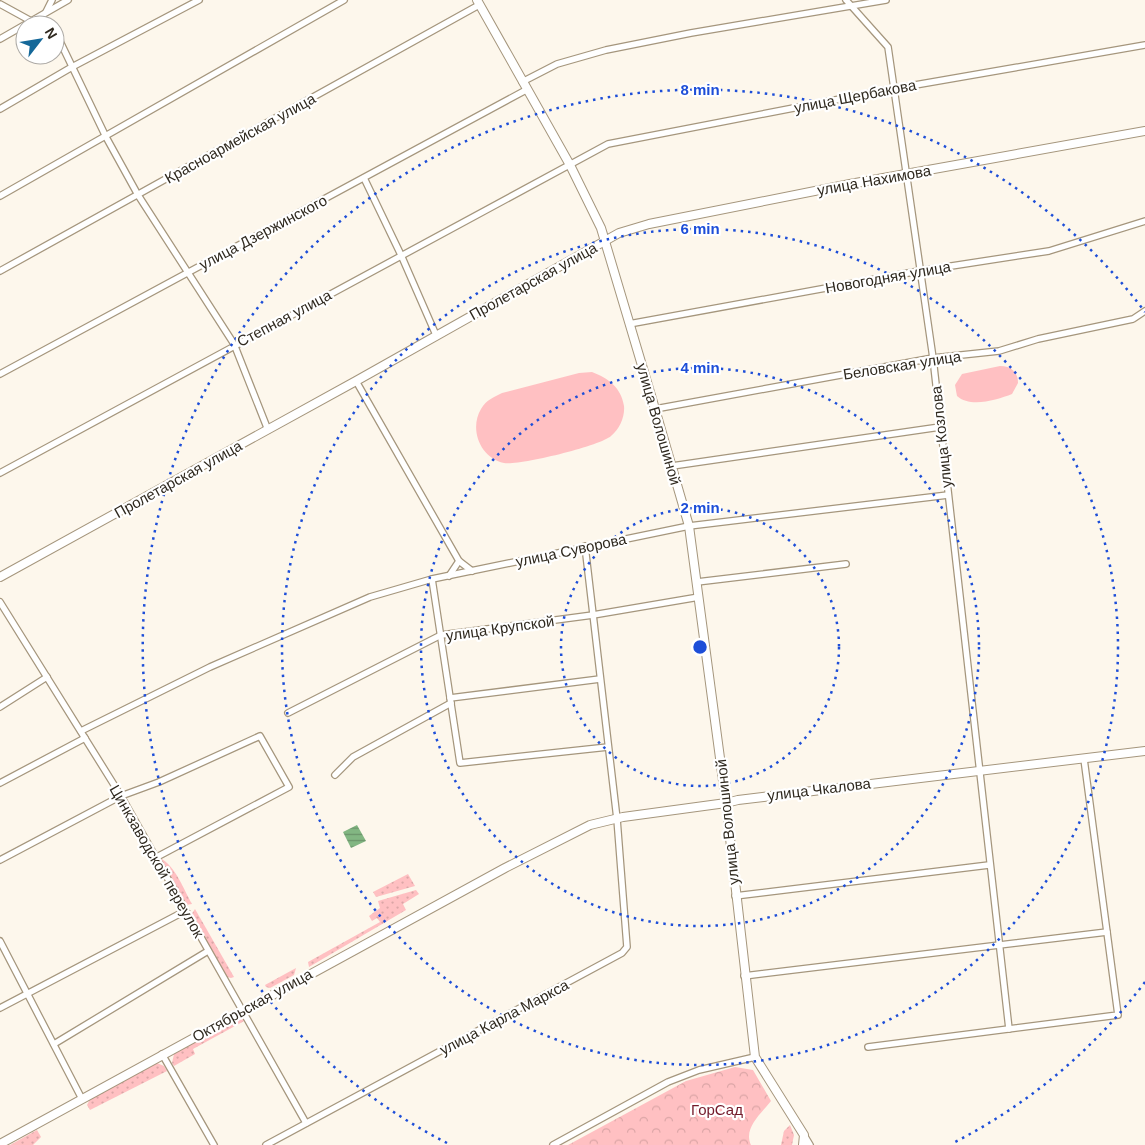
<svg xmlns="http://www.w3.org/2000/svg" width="1145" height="1145" viewBox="0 0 1145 1145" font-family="Arial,sans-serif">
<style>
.grass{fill:url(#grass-dots)}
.park{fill:url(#park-crowns)}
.garden{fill:#ffc0c2}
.water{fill:url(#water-rules)}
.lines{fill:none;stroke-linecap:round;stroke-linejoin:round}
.street-casing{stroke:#a5967d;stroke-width:8}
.secondary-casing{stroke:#a5967d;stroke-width:10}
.street{stroke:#fff;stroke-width:5.5}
.secondary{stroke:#fff;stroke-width:8}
.ring{fill:none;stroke:#1d4ed8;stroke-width:2.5;stroke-dasharray:2.5 5}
.labels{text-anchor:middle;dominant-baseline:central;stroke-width:4.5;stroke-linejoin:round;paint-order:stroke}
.street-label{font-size:15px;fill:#2f291f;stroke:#fff}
.park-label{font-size:15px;fill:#741b2b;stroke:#fff}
.centre{fill:#1d4ed8;stroke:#fff;stroke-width:2.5}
.ring-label{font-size:15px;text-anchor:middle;font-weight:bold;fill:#1d4ed8;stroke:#fff;stroke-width:4.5;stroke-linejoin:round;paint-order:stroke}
</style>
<defs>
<pattern id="grass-dots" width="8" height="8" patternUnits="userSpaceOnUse" patternTransform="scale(1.25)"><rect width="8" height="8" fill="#ffc0c2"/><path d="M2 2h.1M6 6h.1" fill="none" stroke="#dba5a6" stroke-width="1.8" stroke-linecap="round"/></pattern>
<pattern id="park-crowns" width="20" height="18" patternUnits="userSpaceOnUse" patternTransform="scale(1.25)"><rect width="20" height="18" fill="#ffc0c2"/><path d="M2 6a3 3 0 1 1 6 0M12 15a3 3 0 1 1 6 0" fill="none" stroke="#dba5a6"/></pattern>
<pattern id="water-rules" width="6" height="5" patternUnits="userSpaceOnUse" patternTransform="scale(1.25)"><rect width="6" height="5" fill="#82b682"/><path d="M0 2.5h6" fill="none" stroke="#6b946a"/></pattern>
</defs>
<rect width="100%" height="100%" fill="#fdf7ec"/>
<g class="grass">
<path d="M 160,858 C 175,865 184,890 192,904 L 186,905 Z"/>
<polygon points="408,874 415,886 376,897 373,892"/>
<polygon points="416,890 419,894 403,904 406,910 309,967 308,962 380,922 377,918 372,921 369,916 380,908 378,901"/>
<polygon points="195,909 234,977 231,978 227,977 191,915"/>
<polygon points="296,968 294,975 270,988 266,987 265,985"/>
<polygon points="243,1015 246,1020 193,1049 195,1054 174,1066 172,1063 174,1054"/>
<polygon points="157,1063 164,1066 167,1071 90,1110 87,1105 90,1099"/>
<polygon points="790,1125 794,1135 792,1145 781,1145 784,1131"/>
<polygon points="37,1130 41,1137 33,1145 10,1145"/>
</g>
<path class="park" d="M 735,1067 L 753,1070 L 771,1101 C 761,1114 743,1128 751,1145 L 568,1145 L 686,1081 Z"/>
<g class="garden">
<path d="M 1000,366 C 1011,366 1018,372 1018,383 L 1012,394 C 997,400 970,408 957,396 L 955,385 L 962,374 Z"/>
<path d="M 592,372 C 608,378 621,387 624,406 C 625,416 620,429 611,436 C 600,446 518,466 504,463 C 480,458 469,429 481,409 C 486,400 494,397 502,393 L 579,373 Z"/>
</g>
<polygon class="water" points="357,825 366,841 351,848 343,832"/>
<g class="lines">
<g class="street-casing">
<g id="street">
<polyline points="846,0 888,47 933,358 1009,1029"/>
<polyline points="0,4 31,21"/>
<polyline points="46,12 52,0"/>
<polyline points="55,31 106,137 138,195 234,344 268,430"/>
<polyline points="0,39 68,0"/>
<polyline points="522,82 557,64 606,50 691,33 886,0"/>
<polyline points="0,109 72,67 199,0"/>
<polyline points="364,178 401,255 436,335"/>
<polyline points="0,196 344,0"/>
<polyline points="0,271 479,5"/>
<polyline points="629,324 919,271 1049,251 1145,221"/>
<polyline points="0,374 526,90"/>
<polyline points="356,381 459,561 472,571"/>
<polyline points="655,409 933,358 999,351 1038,339 1133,319 1145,311"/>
<polyline points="672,466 940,427"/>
<polyline points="0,473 608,144 892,89 1145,45"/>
<polyline points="449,576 459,561"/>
<polyline points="432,579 460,763 608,747"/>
<polyline points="697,582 846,564"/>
<polyline points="0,602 121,796 306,1123"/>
<polyline points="450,698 600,679"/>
<polyline points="0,707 47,677"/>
<polyline points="288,713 441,635 593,615 699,597"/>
<polyline points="81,731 210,667 370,597 432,579 689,526 948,495"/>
<polyline points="335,775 353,757 451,703"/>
<polyline points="0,783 85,738"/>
<polyline points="0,860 121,796 159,782 260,736 289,787 155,858"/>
<polyline points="735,896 989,865"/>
<polyline points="0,941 82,1099"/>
<polyline points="744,976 1107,932"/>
<polyline points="0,1008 185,911"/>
<polyline points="54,1044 208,951"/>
<polyline points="868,1047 1118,1015 1084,759"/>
<polyline points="162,1054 214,1145"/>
<polyline points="804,1135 810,1145"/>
<polyline points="266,1145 622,953 627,947 617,819 585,546"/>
<polyline points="553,1145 668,1082 699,1070 755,1057"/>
</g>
</g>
<g class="secondary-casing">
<g id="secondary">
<polyline points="477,0 570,165 601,228 655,409 689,526 726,803 755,1057 804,1135 803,1145"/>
<polyline points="0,577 356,381 619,233 649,224 850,184 1145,131"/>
<polyline points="0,1144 505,868 590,825 623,817 726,803 738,800 1145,751"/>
</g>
</g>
<use href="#street" class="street"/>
<use href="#secondary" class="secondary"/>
</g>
<g class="ring">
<circle cx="700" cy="647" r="139"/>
<circle cx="700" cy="647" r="279"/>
<circle cx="700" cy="647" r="418"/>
<path d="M1145 982A557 557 0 0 1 953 1143M447 1143A557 557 0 1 1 1145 312"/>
</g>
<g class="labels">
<g class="street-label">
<text transform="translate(855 96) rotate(-11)">улица Щербакова</text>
<text transform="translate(240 138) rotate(-29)">Красноармейская улица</text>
<text transform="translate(874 180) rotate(-10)">улица Нахимова</text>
<text transform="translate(263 232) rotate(-28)">улица Дзержинского</text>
<text transform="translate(888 277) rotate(-10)">Новогодняя улица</text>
<text transform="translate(533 281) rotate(-29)">Пролетарская улица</text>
<text transform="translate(284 318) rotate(-28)">Степная улица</text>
<text transform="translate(902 365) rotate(-9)">Беловская улица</text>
<text transform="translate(659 424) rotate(74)">улица Волошиной</text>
<text transform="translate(941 437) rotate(-96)">улица Козлова</text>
<text transform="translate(178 479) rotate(-29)">Пролетарская улица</text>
<text transform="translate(571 550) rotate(-12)">улица Суворова</text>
<text transform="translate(500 628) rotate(-8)">улица Крупской</text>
<text transform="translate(819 789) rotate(-7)">улица Чкалова</text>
<text transform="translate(727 822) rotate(-96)">улица Волошиной</text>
<text transform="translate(157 861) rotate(60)">Цинкзаводской переулок</text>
<text transform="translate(252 1005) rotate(-29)">Октябрьская улица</text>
<text transform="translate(504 1017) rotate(-28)">улица Карла Маркса</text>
</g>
<g class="park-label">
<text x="717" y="1109">ГорСад</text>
</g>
</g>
<circle cx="700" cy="647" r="8" class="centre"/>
<g class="ring-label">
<text x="700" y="95">8 min</text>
<text x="700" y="234">6 min</text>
<text x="700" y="373">4 min</text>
<text x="700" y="513">2 min</text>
</g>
<g transform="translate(40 40) rotate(59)"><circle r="24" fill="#ffffff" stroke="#aca9a5"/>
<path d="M0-4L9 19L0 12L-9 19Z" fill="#156899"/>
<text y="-8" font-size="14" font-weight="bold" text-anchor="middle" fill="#2f291f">N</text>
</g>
</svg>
